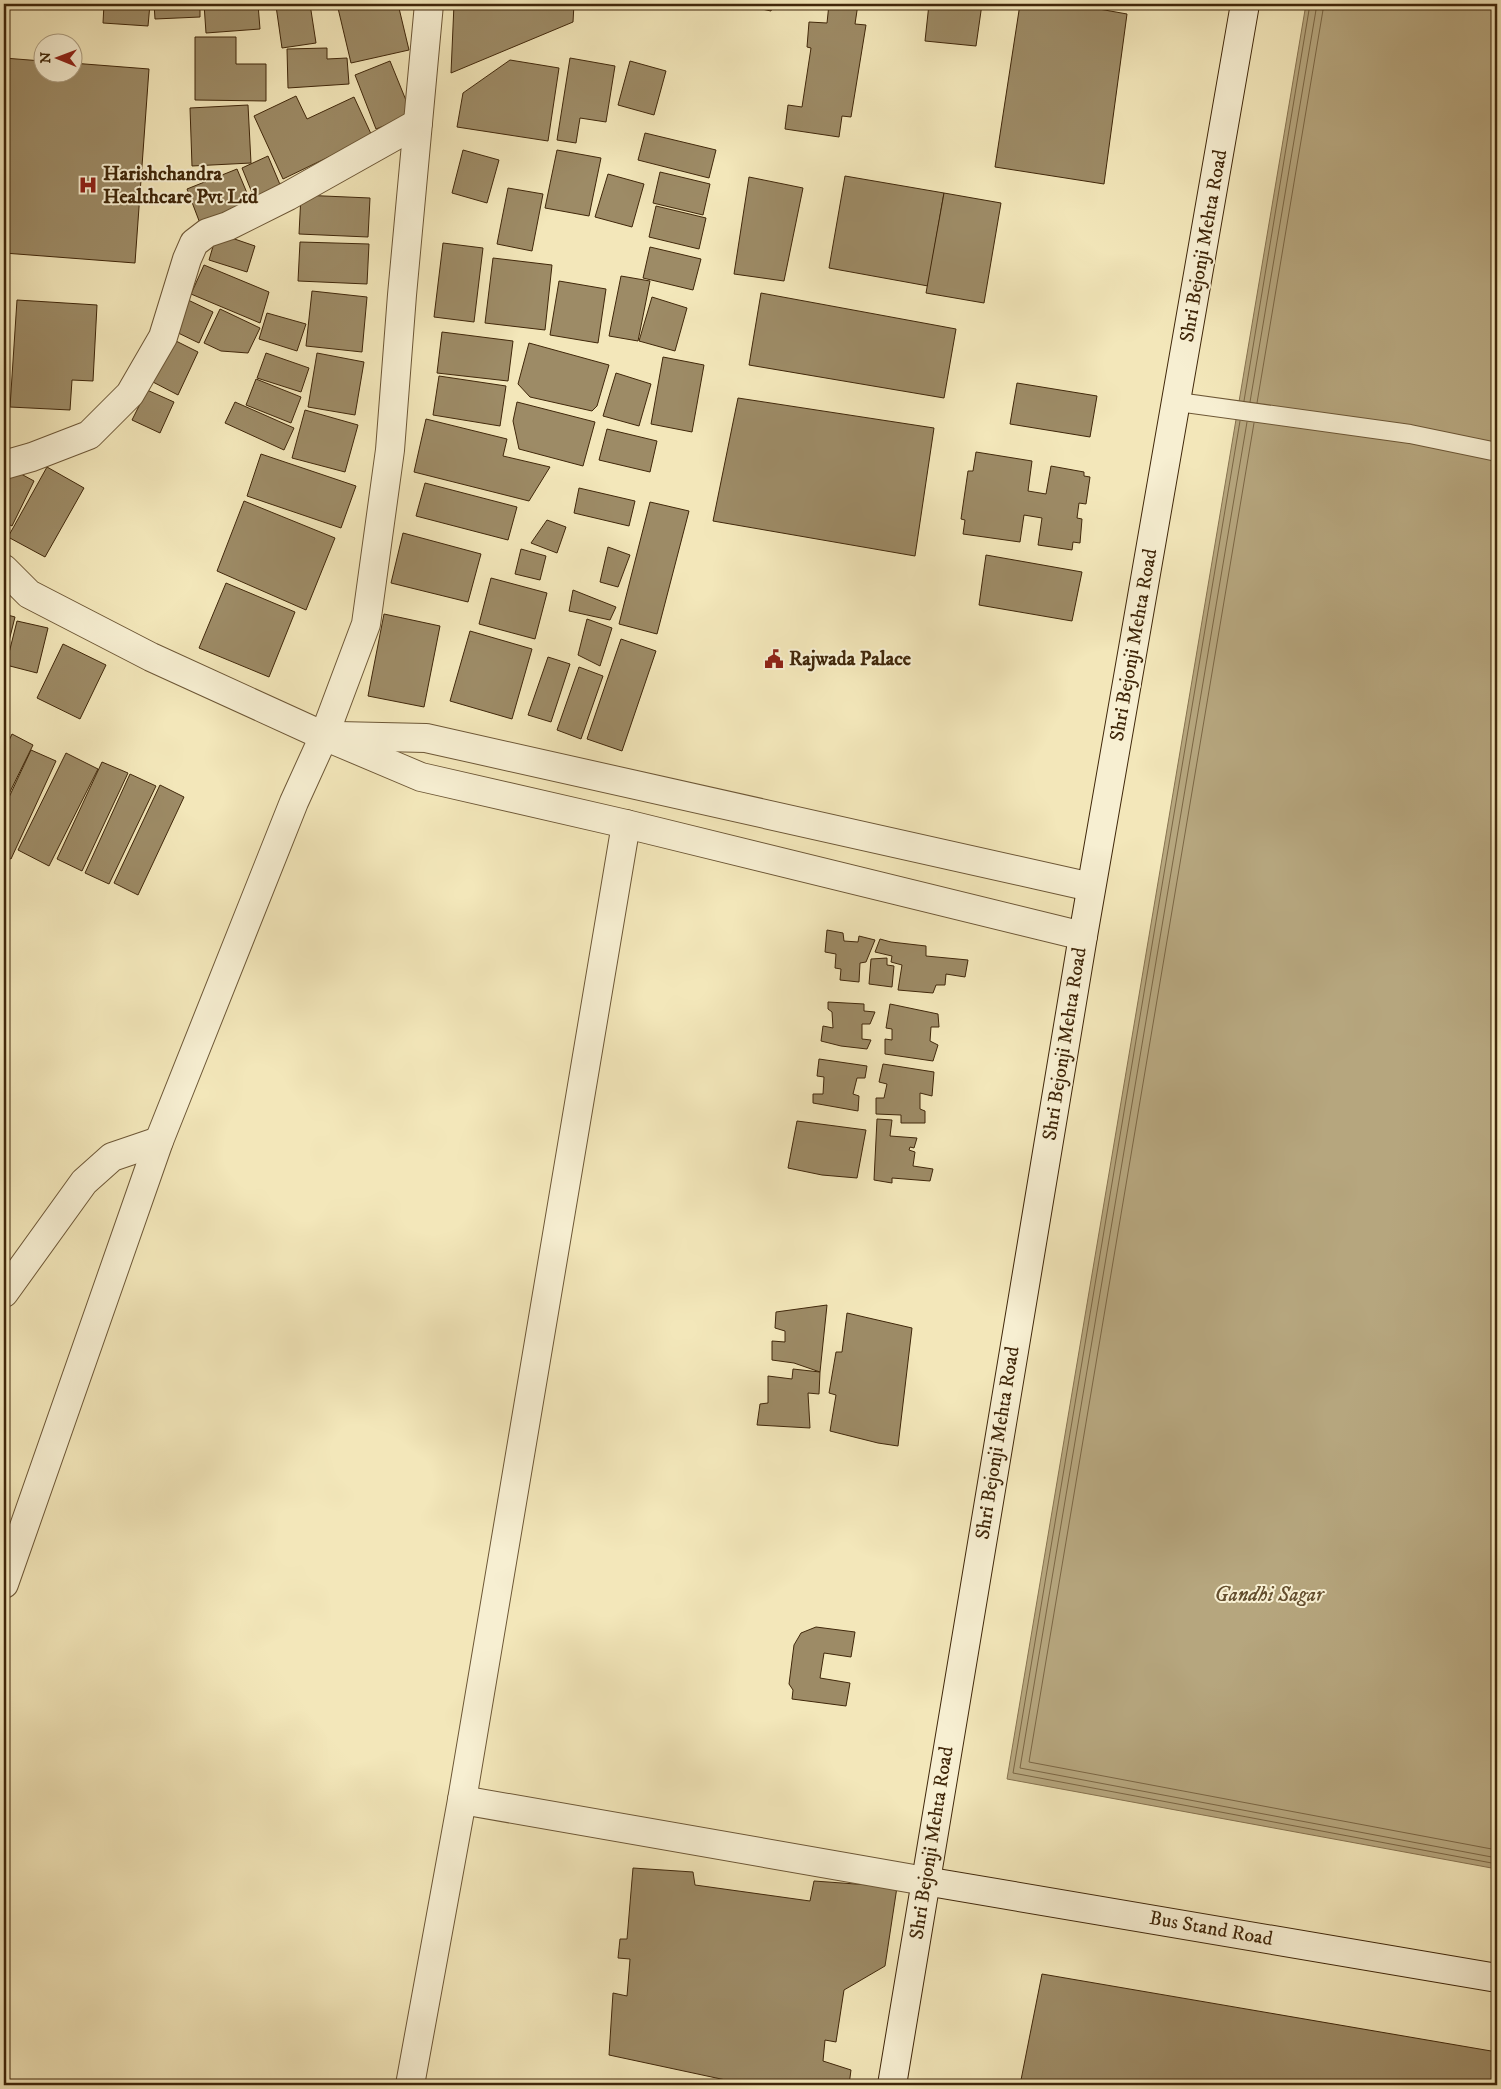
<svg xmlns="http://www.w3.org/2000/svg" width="1501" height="2089" viewBox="0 0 1501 2089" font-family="'IM FELL DW Pica',serif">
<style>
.water{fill:#b6a67e;stroke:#877350}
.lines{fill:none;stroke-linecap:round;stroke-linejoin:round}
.shore{stroke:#7b6644;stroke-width:1}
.building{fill:#9d8b66;stroke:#40270a}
.lane-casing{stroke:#6d5736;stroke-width:20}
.street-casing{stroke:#6d5736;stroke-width:30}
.secondary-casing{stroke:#40270a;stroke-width:30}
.lane{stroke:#f7efd2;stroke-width:18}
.street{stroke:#f7efd2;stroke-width:28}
.secondary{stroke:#f7efd2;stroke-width:28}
.labels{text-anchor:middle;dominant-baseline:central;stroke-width:4;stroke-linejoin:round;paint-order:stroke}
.poi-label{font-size:20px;font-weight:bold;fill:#40270a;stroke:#f7efd2;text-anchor:start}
.street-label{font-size:20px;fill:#40270a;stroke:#f7efd2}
.water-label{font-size:21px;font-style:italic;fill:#634d2d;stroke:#f7efd2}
</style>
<rect width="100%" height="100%" fill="#f3e7ba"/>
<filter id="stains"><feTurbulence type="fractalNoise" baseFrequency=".004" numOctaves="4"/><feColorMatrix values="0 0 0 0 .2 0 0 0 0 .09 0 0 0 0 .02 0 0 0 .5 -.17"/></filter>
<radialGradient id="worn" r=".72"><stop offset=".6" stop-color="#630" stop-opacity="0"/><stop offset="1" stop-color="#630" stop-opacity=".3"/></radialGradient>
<polygon class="water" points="1306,4 1497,4 1497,1869 1007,1779"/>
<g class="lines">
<g class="shore">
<polyline points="1244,401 1310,4"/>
<polyline points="1250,402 1317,4"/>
<polyline points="1257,403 1324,4"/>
<polyline points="1240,421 1013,1773 1497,1864"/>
<polyline points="1247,422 1020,1768 1497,1858"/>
<polyline points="1254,423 1029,1762 1497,1850"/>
</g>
</g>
<g class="building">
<polygon points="104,4 150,4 148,26 103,23"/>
<polygon points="154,4 200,4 200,17 155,19"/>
<polygon points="204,4 258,4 260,29 206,33"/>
<polygon points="290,4 310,4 316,43 282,48 276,6"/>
<polygon points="337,4 398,4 409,50 351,63"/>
<polygon points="454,4 574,4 573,22 451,73"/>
<polygon points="739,4 773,4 771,11"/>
<polygon points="829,4 858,4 855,24 866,25 851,117 842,116 839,137 785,129 788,105 802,107 811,48 807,47 809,22 827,23"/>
<polygon points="929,4 982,4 976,46 925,41"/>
<polygon points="1020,4 1071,4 1127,14 1104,184 995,167"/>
<polygon points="195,37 236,37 236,64 266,64 266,101 195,100"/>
<polygon points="327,48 327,59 347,58 349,84 288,88 287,49"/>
<polygon points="4,58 42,61 42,72 72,72 72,63 149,69 135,263 4,253"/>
<polygon points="570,58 615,66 606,122 580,118 576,143 557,140"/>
<polygon points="510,60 559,68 548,141 457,127 463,93"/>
<polygon points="390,61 412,115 376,129 355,75"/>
<polygon points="630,61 666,71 654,115 618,105"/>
<polygon points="296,96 307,119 354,97 372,136 283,179 254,116"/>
<polygon points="248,105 251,163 192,166 190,108"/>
<polygon points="645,133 716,150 709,178 638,160"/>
<polygon points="463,150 499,160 487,203 452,193"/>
<polygon points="557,150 601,158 589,216 545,208"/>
<polygon points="268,156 284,194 257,205 242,168"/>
<polygon points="237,169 252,205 201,226 187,189"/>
<polygon points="660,172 710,184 703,215 653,203"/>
<polygon points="608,174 644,184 632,227 595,217"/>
<polygon points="845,176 944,193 928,286 829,268"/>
<polygon points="749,177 803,188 784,281 734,274"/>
<polygon points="508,188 543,194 532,251 497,244"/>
<polygon points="944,193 1001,203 984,303 926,293"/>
<polygon points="301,195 370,198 368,237 299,234"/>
<polygon points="656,206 706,218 699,249 649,237"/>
<polygon points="217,233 255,246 247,272 209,260"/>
<polygon points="300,242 369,244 367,284 298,281"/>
<polygon points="443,243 483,248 474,322 434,317"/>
<polygon points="650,247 701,259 693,290 643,278"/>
<polygon points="493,258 552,265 545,330 485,323"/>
<polygon points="204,265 269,292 260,323 191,294"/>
<polygon points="621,276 650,281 638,341 609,336"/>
<polygon points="559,281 606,289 598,343 550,335"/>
<polygon points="312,291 367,297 362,352 306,346"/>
<polygon points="761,293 956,329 944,398 749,365"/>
<polygon points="4,295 9,296 6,338 4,338"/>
<polygon points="652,297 687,308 675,351 639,341"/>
<polygon points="186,299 213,312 199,343 172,330"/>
<polygon points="17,300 97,305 93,381 72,380 70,410 10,407"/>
<polygon points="220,309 260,328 248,353 221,351 204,343"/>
<polygon points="267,313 306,324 297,351 259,339"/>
<polygon points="442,332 513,341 508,381 437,373"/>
<polygon points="172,339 198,352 178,395 151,381"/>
<polygon points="4,340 6,340 4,385"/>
<polygon points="529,343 609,365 597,406 592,411 530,397 518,384"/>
<polygon points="266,353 309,368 301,392 257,378"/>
<polygon points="317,353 364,362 355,415 308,407"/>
<polygon points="663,357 704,365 692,432 651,424"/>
<polygon points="616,373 651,384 639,426 603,416"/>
<polygon points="439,376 506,386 500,426 433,415"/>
<polygon points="256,379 301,397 291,423 246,405"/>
<polygon points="1017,383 1097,396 1090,437 1010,424"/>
<polygon points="147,390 174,402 160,433 132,420"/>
<polygon points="738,398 934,428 915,556 713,521"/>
<polygon points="235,402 294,428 284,450 225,423"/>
<polygon points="517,402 595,422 583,466 519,449 513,421"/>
<polygon points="305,410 358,425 345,472 292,458"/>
<polygon points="426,419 507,439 503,456 550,467 529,501 414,472"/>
<polygon points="607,429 657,441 650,472 599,460"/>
<polygon points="976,452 1032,461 1028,491 1046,494 1051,466 1084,472 1084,476 1090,477 1086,504 1079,503 1077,518 1082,519 1080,543 1073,542 1072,550 1038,545 1042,518 1024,515 1020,542 963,534 965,520 961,519 968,471 973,471"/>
<polygon points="261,454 356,486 341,528 247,496"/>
<polygon points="47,467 84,488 45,557 8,537"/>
<polygon points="10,468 34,481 12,526 4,522 4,480"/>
<polygon points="425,483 517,507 508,540 416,516"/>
<polygon points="579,488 635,501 629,526 574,513"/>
<polygon points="244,501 335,538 306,610 217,571"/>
<polygon points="650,502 689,511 657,634 619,624"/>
<polygon points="547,520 566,527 557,553 531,543"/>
<polygon points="403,533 481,554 468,602 391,583"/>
<polygon points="608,547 630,555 618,587 600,582"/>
<polygon points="521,549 546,556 540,580 515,574"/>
<polygon points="986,555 1082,572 1072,621 979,605"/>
<polygon points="491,578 547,593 535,639 479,624"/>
<polygon points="226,583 295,612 269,677 199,648"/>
<polygon points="573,590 616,607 610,620 569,611"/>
<polygon points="4,614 15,617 5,657 4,657"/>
<polygon points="384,614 440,626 424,707 368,696"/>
<polygon points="587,619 612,628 600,666 578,655"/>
<polygon points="17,621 48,628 37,673 6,665"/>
<polygon points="470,631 532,649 512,719 450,701"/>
<polygon points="621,639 656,651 622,751 587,739"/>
<polygon points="63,644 106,665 80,719 37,698"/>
<polygon points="548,657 570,664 551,722 528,715"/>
<polygon points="579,667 603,676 581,739 557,730"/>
<polygon points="12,734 33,745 4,804 4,751"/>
<polygon points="31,750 56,761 11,859 4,856 4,808"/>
<polygon points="66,753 98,769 49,866 18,850"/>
<polygon points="102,762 128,773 82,871 57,859"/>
<polygon points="130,774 156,786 109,884 85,873"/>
<polygon points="160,785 184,797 138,895 114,883"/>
<polygon points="827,930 843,933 844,941 858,942 859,936 875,940 866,962 860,963 859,982 840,980 841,969 835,968 836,954 825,952"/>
<polygon points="880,939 891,942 926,946 926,956 968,960 965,977 946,974 945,985 936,985 933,993 898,990 902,965 891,962 892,956 875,952"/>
<polygon points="887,958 887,965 894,966 892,987 869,984 871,959"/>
<polygon points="828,1002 864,1004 864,1011 875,1012 870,1024 862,1024 862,1039 871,1040 867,1049 841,1046 821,1041 823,1026 833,1028 832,1012 828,1009"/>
<polygon points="890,1004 938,1014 939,1027 931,1027 930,1041 938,1045 933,1061 885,1054 885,1039 892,1040 892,1029 886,1028"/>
<polygon points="819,1059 867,1066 865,1078 857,1078 853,1094 859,1096 858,1111 813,1103 813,1094 823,1094 824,1077 817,1076"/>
<polygon points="883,1064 934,1072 932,1096 920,1093 920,1109 925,1111 925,1123 901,1123 901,1115 876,1114 876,1098 884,1098 887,1084 879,1082"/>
<polygon points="877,1119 892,1120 890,1136 917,1138 914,1148 910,1147 909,1150 915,1152 913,1166 933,1169 930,1181 892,1178 892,1183 874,1180"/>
<polygon points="797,1121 866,1130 857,1178 822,1175 788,1168"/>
<polygon points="827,1305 820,1372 794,1363 772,1360 772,1341 785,1342 785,1331 775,1328 776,1312"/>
<polygon points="847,1313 912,1328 898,1446 878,1443 830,1431 836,1395 829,1393 836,1352 842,1352"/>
<polygon points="793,1369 820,1372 819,1394 808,1393 810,1428 757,1425 760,1404 768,1403 768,1376 792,1379"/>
<polygon points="816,1627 855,1632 851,1657 824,1653 820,1678 850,1683 846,1706 792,1699 793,1690 789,1684 794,1645 801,1633"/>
<polygon points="633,1868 693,1872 695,1885 810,1901 814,1881 897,1887 885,1966 844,1990 836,2042 825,2040 823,2061 851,2070 849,2085 749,2085 609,2055 613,1993 627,1996 630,1959 618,1958 620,1939 627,1939"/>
<polygon points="1042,1974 1497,2052 1497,2085 1020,2085"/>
</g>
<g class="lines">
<g class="lane-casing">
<polyline id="lane" points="1178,402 1410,434 1497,452"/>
</g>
<g class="street-casing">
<g id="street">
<polyline points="4,465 32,457 89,435 130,394 163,337 187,259 194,243 207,233 228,226 288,196 418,123"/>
<polyline points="4,569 29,594 151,657 324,736 421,777 626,824 1083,936"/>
<polyline points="338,736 426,738 1091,887"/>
<polyline points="4,1293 84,1182 112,1157 159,1141"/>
<polyline points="4,1584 159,1141 294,802 324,736 366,624 390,450 402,295 429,4"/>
<polyline points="462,1800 925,1881"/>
<polyline points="410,2085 462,1800 626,824"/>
</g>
</g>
<g class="secondary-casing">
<g id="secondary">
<polyline points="925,1881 1497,1978"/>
<polyline points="892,2085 1083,936 1245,4"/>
</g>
</g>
<use href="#lane" class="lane"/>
<use href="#street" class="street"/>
<use href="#secondary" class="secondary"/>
</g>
<defs>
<g id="hospital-bare" transform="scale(1.5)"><path d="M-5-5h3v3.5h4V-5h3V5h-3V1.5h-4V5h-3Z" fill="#8f2418" stroke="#f7efd2" stroke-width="2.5" paint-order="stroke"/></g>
<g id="civic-bare" transform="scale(1.5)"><path d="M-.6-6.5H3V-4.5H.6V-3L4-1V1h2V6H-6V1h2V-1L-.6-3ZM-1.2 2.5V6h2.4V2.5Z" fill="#8f2418" stroke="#f7efd2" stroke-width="2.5" paint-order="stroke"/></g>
</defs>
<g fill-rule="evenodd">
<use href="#hospital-bare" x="88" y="185"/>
<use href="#civic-bare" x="774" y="659"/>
</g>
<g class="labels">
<g class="poi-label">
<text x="103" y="174">Harishchandra<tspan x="103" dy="23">Healthcare Pvt Ltd</tspan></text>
<text x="789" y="659">Rajwada Palace</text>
</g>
<g class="street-label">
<text transform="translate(1204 246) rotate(-80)">Shri Bejonji Mehta Road</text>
<text transform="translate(1134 645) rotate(-80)">Shri Bejonji Mehta Road</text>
<text transform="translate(1065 1044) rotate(-81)">Shri Bejonji Mehta Road</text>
<text transform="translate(998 1443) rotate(-81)">Shri Bejonji Mehta Road</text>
<text transform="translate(932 1843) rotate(-81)">Shri Bejonji Mehta Road</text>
<text transform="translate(1211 1929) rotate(10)">Bus Stand Road</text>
</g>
<g class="water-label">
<text x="1269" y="1595">Gandhi Sagar</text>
</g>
</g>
<rect width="1501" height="2089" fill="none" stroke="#f3e7ba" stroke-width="20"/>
<rect x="5" y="5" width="1491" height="2079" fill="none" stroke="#40270a" stroke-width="2.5"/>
<rect x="10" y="10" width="1481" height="2069" fill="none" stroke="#40270a"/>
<g transform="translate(58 58) rotate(271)"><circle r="24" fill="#f7efd2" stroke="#ae9f82"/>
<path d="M0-4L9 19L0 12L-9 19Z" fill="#8f2418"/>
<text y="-8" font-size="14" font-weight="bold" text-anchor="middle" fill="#40270a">N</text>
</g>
<rect width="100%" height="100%" filter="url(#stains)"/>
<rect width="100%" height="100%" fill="url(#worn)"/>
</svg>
